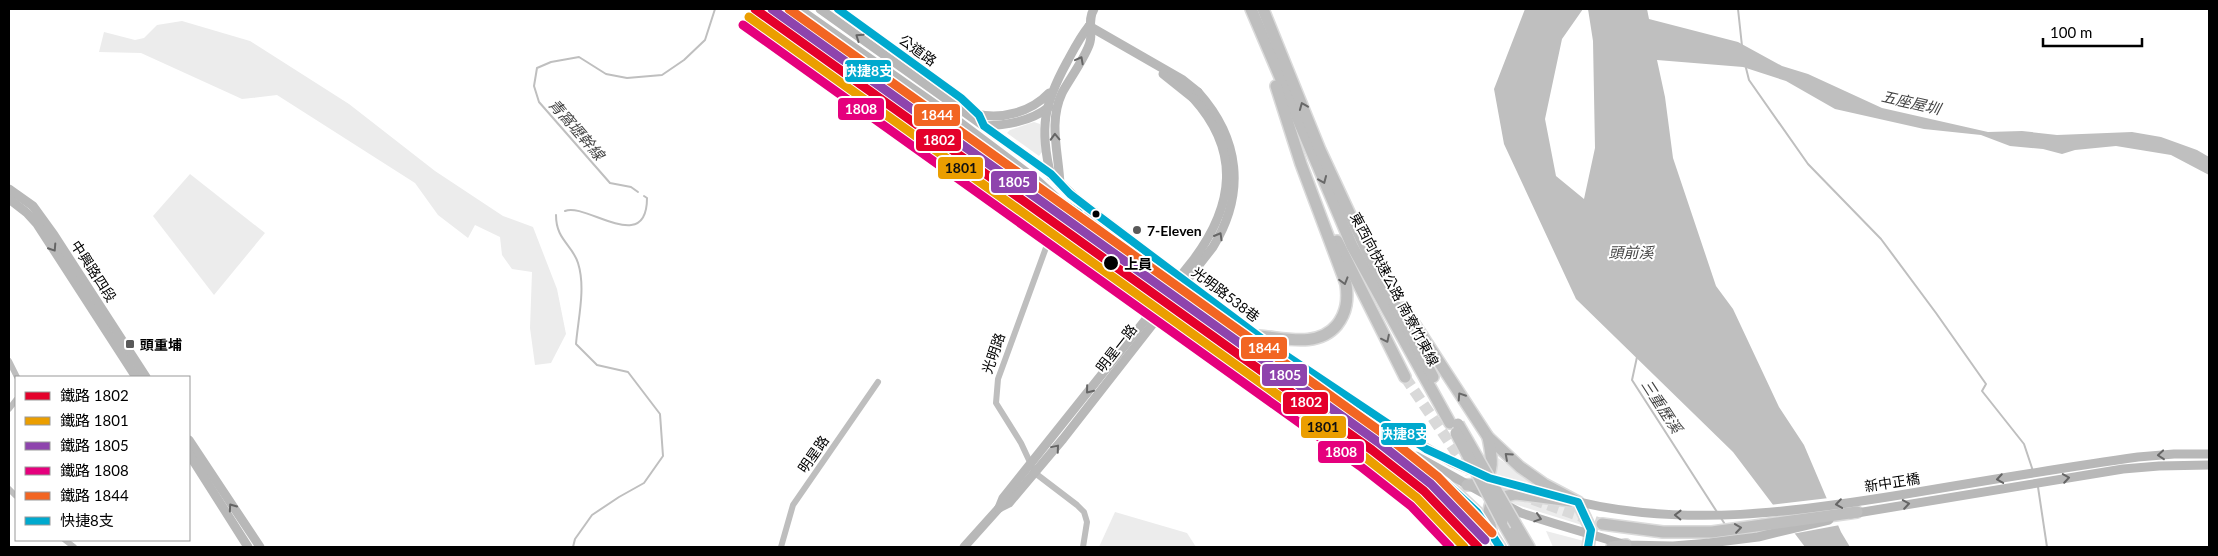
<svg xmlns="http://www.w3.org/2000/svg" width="2218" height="556" viewBox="0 0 2218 556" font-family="Lato,'Noto Sans TC',sans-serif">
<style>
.green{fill:#ececec}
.water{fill:#bfbfbf}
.pier{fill:#fff}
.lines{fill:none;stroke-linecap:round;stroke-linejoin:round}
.stream{stroke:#bfbfbf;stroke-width:2}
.highway-tunnel{stroke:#d9d9d9;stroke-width:11;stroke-dasharray:11 5.5;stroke-linecap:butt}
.highway-casing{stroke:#dbdbdb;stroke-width:14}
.street{stroke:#bebebe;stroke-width:6}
.secondary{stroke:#b8b8b8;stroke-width:9}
.highway{stroke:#bebebe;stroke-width:11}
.highway-bridge-casing{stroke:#dbdbdb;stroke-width:14;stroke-linecap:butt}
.secondary-bridge{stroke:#b8b8b8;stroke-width:9}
.highway-bridge{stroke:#bebebe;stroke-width:11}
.bus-1-casing{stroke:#fff;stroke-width:11}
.bus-1{stroke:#00a9ce;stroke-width:8}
.rail-1-casing{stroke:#fff;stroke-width:12}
.rail-2-casing{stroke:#fff;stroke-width:12}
.rail-3-casing{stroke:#fff;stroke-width:12}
.rail-4-casing{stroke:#fff;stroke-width:12}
.rail-5-casing{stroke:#fff;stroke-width:12}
.rail-1{stroke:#e4002b;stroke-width:9}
.rail-2{stroke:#eb9e00;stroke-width:9}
.rail-3{stroke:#8e44ad;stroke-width:9}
.rail-4{stroke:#e5007d;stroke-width:9}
.rail-5{stroke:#f26522;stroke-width:9}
.oneway{stroke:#656565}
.oneway2{stroke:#686868}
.bus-dot{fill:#000;stroke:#fff;stroke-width:2}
.poi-dot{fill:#595959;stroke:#fff;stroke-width:2}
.labels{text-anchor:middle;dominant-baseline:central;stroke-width:4;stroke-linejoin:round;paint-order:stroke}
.street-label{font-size:14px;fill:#000;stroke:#fff}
.poi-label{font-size:14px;font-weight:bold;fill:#000;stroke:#fff;text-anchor:start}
.stop-label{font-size:14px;font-weight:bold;fill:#000;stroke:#fff;text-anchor:start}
.water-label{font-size:15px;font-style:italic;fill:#444;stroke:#fff}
.line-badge{stroke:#fff;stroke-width:2}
.badge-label{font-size:14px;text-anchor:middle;font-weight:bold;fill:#fff}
.pale-badge-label{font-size:14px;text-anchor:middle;font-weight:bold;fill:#111}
</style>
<rect width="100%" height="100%" fill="#fff"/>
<g class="green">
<polygon points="182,21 250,41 349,104 435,171 503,216 533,227 557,289 566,334 551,363 535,365 530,328 532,272 512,269 502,255 500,237 475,225 468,238 438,215 415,183 277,95 242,99 141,53 99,52 104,32 135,40 144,38 157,25"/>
<polygon points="1034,122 1040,124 1042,152 1039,156 1007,133 1010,130"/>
<polygon points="190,174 265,233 214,295 153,216"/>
<polygon points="1498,458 1541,486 1496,476"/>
<polygon points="1520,498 1574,507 1585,526 1498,499"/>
<polygon points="1115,512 1187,533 1196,547 1099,547"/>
<polygon points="1546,531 1584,541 1584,547 1553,547"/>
</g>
<polygon class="water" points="1525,9 1583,9 1562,39 1545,119 1556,176 1584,199 1595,148 1593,41 1588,9 1647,9 1649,19 1738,42 1782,66 1808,74 1882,108 1988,132 2022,131 2057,135 2132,132 2161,137 2197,150 2209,157 2209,175 2171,155 2116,146 2075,150 2062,154 2043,149 2010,146 1981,135 1924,129 1835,109 1786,81 1743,67 1657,60 1665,97 1673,158 1716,286 1733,309 1779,407 1804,445 1841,532 1850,547 1805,547 1733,452 1576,299 1504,144 1494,89"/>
<polygon class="pier" points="1829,498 1840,525 1792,534 1770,505"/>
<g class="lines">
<g class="stream">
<polyline points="1738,9 1742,46"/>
<polyline points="1746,68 1749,80 1808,164 1881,239 1936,313 1986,384 1982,391 2024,444 2033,471"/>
<polyline points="638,192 631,187 610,183 539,102 534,86 537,68 551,62 579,57 606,74 627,78 662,75 684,60 705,40 715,9"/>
<path d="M 565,211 C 586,202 647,256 647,198 L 644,196"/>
<path d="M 556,215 C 556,240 572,244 578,263 C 586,288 578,319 576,344 L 597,365 L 628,372 L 660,414 L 663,456 L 644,483 L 619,497 L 592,515 L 575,539 L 573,547"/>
<polyline points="1637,357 1632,380 1717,512"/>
<polyline points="2038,487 2047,547"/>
<polyline points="1721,518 1726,526"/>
</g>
<g class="highway-tunnel">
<polyline points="1405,377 1470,473"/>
<polyline points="1487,480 1529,498 1602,524"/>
</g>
<g class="highway-casing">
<g id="highway">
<polyline points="1251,9 1352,246 1450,423"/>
<polyline points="1263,9 1320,150 1365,247 1433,377"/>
<polyline points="1337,241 1405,377"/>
<polyline points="1404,308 1488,437 1520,467 1544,484 1578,502 1591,530 1588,547"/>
<path d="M 1259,336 C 1285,338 1318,348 1337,325 C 1347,312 1348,299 1346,284 L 1301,164 L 1276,86"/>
<polyline points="1386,439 1447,484 1477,512 1500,547"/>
<path d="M 1467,485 L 1482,484 C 1496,471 1491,454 1488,437"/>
<polyline points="1502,521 1517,547"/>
<polyline points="1602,524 1663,532 1712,532 1857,512"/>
<polyline points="1516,525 1529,547"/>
<path d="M 1491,530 C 1489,518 1487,509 1493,499 L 1516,494 L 1571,501"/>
<polyline points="1612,547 1626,545"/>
</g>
</g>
<g class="street">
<polyline points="1059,200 1055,223 998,379 996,403 1021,443 1035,473 1077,505 1084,512 1087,522 1083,547"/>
<polyline points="9,361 17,377"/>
<polyline points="9,409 16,400"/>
<polyline points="9,489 16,496"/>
<polyline points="65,540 74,547"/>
<polyline points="781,547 793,505 878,382"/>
</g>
<g class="secondary">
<polyline points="782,9 1040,195 1056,199"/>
<polyline points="799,9 949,114 1038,181 1059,200 1092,222 1254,344 1392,442"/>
<polyline points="820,9 1051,174 1076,198 1269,344 1386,424 1451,462 1489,478 1548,494"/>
<polyline points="838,9 961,98 979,115 984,126"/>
<polyline points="1089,26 1183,80 1198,92"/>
<polyline points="1163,74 1193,98"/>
<path d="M 976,114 C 1002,120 1031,112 1049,93"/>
<path d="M 983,126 C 1006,125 1030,122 1049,107"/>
<path d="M 1051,176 C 1039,128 1044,104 1067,62 C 1074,49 1080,37 1089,26"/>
<path d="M 1060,185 C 1059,154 1048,123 1062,93 C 1069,80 1087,55 1090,42 C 1093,31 1087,20 1094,9"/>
<polyline points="9,189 33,206 54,235 146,377"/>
<polyline points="9,199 27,213 37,224 136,377"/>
<polyline points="189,440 260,547"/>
<polyline points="189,454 248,547"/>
<polyline points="1416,456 1490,497"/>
<path d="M 1575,501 C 1685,528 1796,512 1906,494 C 1983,481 2060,468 2138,457 L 2174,454 L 2209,454"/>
<polyline points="1504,504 1521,513 1556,524 1626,545 1673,546 1710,543 1758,537 1829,520"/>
<polyline points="1851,514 2123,469 2159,466 2209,465"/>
<polyline points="964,547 999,508"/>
</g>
<use href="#highway" class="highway"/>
<g class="highway-bridge-casing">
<g id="highway-bridge">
<polyline points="1458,424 1516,525"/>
<polyline points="1456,433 1502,521"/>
</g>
</g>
<g class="secondary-bridge">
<path d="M 999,508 L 1009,503 L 1063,439 L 1213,247 C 1246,193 1240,139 1198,92"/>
<path d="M 999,508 L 1003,498 L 1194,259 C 1234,205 1241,151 1193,98"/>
</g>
<use href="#highway-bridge" class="highway-bridge"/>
<g class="bus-1-casing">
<g id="bus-1">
<polyline points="782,9 1040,195 1059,200 1079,213"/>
<polyline points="838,9 961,98 979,115 984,126 1051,174 1070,194 1096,214 1269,344 1426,449 1489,478 1578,502 1591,530 1588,547"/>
<polyline points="1410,456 1447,484 1477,512 1500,547"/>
</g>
</g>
<use href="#bus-1" class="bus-1"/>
<g class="rail-1-casing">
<polyline id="rail-1" points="755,9 1372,450 1424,491 1478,547"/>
</g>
<g class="rail-2-casing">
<polyline id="rail-2" points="749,17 1366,458 1417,498 1464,547"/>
</g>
<g class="rail-3-casing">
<polyline id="rail-3" points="772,9 1378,442 1431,484 1485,540"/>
</g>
<g class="rail-4-casing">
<polyline id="rail-4" points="743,25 1360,466 1411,506 1450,547"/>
</g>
<g class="rail-5-casing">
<polyline id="rail-5" points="789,9 1384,434 1438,477 1492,533"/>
</g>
<use href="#rail-1" class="rail-1"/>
<use href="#rail-2" class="rail-2"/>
<use href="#rail-3" class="rail-3"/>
<use href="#rail-4" class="rail-4"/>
<use href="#rail-5" class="rail-5"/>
</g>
<defs><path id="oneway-chevron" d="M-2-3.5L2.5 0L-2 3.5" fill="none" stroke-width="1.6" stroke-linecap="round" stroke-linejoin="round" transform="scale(1.25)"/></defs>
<g class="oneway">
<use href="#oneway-chevron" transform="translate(859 37) rotate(-145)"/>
<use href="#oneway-chevron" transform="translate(1080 60) rotate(-62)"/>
<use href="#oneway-chevron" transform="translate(1055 137) rotate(-92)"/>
<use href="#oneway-chevron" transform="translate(1219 236) rotate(-60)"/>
<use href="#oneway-chevron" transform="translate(53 248) rotate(57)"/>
<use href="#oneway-chevron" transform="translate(1089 390) rotate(129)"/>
<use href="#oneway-chevron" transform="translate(1056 448) rotate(-50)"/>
<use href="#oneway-chevron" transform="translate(2161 455) rotate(175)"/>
<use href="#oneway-chevron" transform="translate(2066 478) rotate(-9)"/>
<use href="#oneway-chevron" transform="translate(2000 479) rotate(171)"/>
<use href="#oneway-chevron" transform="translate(1839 504) rotate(172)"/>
<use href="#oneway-chevron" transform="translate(1906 504) rotate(-9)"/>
<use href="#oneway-chevron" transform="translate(232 507) rotate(-125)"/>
<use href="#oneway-chevron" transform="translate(1678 515) rotate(-179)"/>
<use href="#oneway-chevron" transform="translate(1538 518) rotate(18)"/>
</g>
<g class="oneway2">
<use href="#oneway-chevron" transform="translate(1303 106) rotate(-112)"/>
<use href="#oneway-chevron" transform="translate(1323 180) rotate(67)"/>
<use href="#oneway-chevron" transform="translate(1344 281) rotate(74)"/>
<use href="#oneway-chevron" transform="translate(1386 339) rotate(64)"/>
<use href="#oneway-chevron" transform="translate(1461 396) rotate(-123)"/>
<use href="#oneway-chevron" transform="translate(1508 456) rotate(-138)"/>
<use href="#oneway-chevron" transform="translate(1738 528) rotate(-8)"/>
</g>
<g class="bus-dot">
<circle cx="1096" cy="214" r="4.5"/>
<circle cx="1111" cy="263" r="8"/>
</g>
<g class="poi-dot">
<circle cx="1137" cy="230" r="5"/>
<rect x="125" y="339" width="10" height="10" rx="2.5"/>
</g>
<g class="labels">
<g class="street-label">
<text transform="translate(918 50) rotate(36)">公道路</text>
<text transform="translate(94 271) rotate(57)">中興路四段</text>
<text transform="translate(1395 289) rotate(62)">東西向快速公路 南寮竹東線</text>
<text transform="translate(1226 294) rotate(37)">光明路538巷</text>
<text transform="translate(1116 348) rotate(-52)">明星一路</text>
<text transform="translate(993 353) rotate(-71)">光明路</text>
<text transform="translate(813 454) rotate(-55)">明星路</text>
<text transform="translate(1892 482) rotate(-9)">新中正橋</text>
</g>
<g class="poi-label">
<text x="1147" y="230">7-Eleven</text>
<text x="140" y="344">頭重埔</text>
</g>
<g class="stop-label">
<text x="1124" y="263">上員</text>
</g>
<g class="water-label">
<text transform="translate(1911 102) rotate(13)">五座屋圳</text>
<text transform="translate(577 129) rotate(49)">青窩壢幹線</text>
<text x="1631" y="252">頭前溪</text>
<text transform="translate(1662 406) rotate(57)">三重歷溪</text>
</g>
</g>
<g class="line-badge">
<rect x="844" y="59" width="48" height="24" rx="5" fill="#00a9ce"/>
<rect x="837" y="97" width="48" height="24" rx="5" fill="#e5007d"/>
<rect x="913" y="103" width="48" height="24" rx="5" fill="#f26522"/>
<rect x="915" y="128" width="47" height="24" rx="5" fill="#e4002b"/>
<rect x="937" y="156" width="47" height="24" rx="5" fill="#eb9e00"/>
<rect x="990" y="170" width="48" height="24" rx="5" fill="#8e44ad"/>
<rect x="1240" y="336" width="48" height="24" rx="5" fill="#f26522"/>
<rect x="1261" y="363" width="47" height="24" rx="5" fill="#8e44ad"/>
<rect x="1282" y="391" width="47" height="24" rx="5" fill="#e4002b"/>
<rect x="1300" y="415" width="47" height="24" rx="5" fill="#eb9e00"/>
<rect x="1380" y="422" width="47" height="24" rx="5" fill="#00a9ce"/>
<rect x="1317" y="440" width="48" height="24" rx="5" fill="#e5007d"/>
</g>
<g class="badge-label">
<text x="868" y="76">快捷8支</text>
<text x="861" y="114">1808</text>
<text x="937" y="120">1844</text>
<text x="939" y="145">1802</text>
<text x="1014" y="187">1805</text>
<text x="1264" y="353">1844</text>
<text x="1285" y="380">1805</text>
<text x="1306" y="407">1802</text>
<text x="1404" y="439">快捷8支</text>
<text x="1341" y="457">1808</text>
</g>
<g class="pale-badge-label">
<text x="961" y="173">1801</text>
<text x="1323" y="432">1801</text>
</g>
<rect width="2218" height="556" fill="none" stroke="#000000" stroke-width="20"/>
<rect x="15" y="376" width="175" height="165" fill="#ffffff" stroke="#999999"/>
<rect x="25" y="392" width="25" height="8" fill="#e4002b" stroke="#999999"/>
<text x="60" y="401" font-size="15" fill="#000000">鐵路 1802</text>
<rect x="25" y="417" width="25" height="8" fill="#eb9e00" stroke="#999999"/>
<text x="60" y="426" font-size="15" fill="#000000">鐵路 1801</text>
<rect x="25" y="442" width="25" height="8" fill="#8e44ad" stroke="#999999"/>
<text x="60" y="451" font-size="15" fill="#000000">鐵路 1805</text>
<rect x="25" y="467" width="25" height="8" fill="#e5007d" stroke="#999999"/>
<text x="60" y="476" font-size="15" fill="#000000">鐵路 1808</text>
<rect x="25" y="492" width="25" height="8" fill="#f26522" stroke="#999999"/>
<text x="60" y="501" font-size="15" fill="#000000">鐵路 1844</text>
<rect x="25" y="517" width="25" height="8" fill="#00a9ce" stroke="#999999"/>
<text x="60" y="526" font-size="15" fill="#000000">快捷8支</text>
<path d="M2043 38v8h99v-8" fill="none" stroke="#000000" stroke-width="2.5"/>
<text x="2050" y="38" font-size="15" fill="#000000" stroke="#ffffff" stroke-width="4" paint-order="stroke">100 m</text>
</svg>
